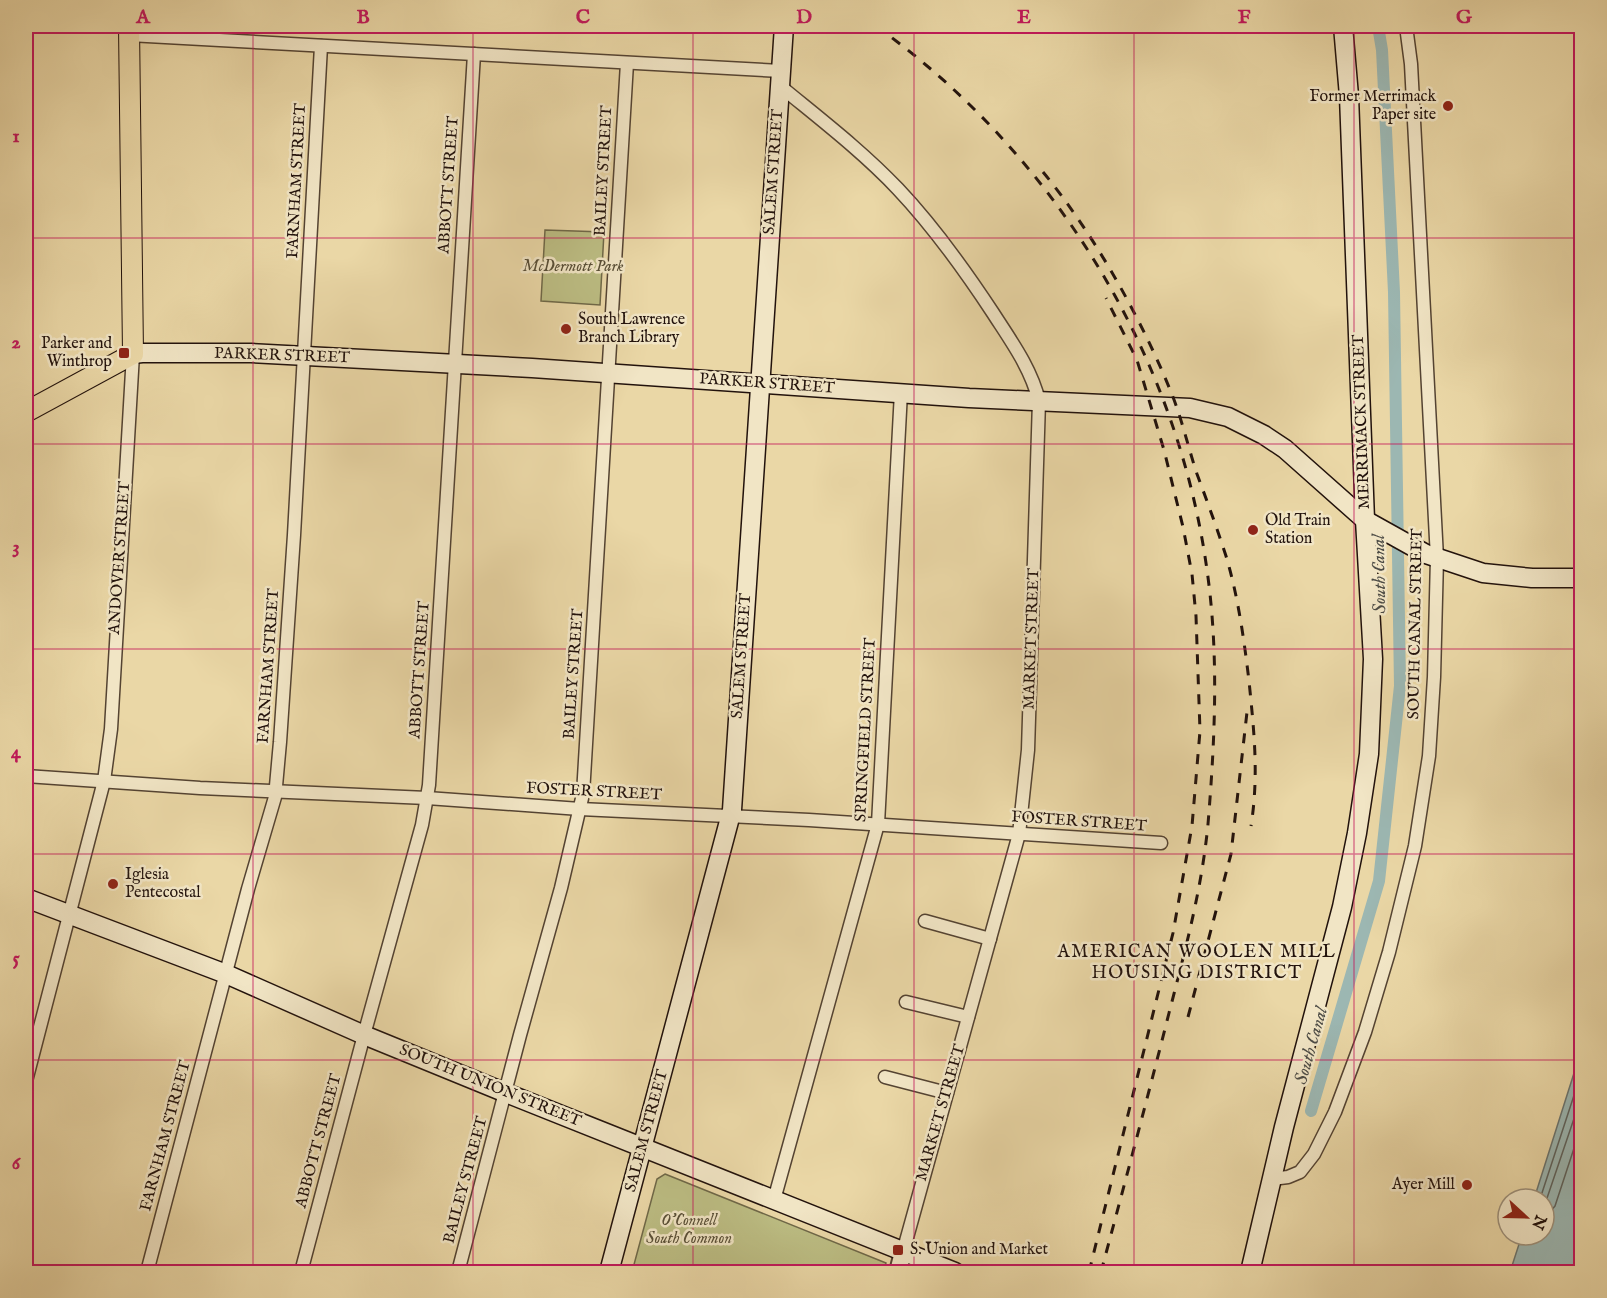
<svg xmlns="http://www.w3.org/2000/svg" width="1607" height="1298" viewBox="0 0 1607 1298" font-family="'IM FELL English',serif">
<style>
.green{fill:#bcbd83;stroke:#6f6848;stroke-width:1.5}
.water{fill:#9cb7b2;stroke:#6b7570;stroke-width:1.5}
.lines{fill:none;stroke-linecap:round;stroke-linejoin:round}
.shore{stroke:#5f645f;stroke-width:1.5}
.canal{stroke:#9cb7b2;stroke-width:12}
.minor-casing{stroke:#544332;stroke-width:15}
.tertiary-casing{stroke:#544332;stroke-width:20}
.secondary-casing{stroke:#22120c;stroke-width:21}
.primary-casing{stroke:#22120c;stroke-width:22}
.minor{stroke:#f1e5c5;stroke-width:12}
.tertiary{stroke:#f1e5c5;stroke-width:16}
.secondary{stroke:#f1e5c5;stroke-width:18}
.primary{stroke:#ead7a6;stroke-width:20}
.rail{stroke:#22120c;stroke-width:3;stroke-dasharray:10 10;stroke-linecap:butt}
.grid{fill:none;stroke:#c2185b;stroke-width:1.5;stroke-opacity:0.55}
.poi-dot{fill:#8f2418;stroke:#f1e5c5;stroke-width:2}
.labels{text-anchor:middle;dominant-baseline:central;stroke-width:5;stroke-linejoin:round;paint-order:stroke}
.poi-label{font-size:16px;fill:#22120c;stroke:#f1e5c5;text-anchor:start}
.street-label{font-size:16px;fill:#22120c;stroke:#f1e5c5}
.park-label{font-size:16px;font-style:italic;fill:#584e36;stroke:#f1e5c5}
.water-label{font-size:18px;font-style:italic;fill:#4d4c46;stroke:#f1e5c5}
.neighbourhood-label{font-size:18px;letter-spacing:1.5px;fill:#22120c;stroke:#f1e5c5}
.neatline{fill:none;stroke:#c2185b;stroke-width:2}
.grid-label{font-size:20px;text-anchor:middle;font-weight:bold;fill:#c2185b}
</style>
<rect width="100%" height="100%" fill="#ead7a6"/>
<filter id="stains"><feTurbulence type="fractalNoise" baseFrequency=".00333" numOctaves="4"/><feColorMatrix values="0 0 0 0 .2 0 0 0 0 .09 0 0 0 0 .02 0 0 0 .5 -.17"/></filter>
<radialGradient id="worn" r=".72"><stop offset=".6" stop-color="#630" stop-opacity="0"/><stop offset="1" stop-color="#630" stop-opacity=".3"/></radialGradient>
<g class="green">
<polygon points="545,230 604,232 600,305 541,301"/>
<polygon points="665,1174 886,1263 884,1272 632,1272 657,1179"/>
</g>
<polygon class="water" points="1581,1039 1581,1272 1510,1272 1522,1235 1544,1235 1544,1199 1534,1199 1575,1070"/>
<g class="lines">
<g class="shore">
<polyline points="1540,1199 1582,1071"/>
<polyline points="1544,1207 1582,1095"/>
<polyline points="1544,1219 1555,1206 1582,1124"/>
</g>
<polyline class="canal" points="1311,1111 1379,881 1400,686 1394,292 1382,50 1378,26"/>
<g class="minor-casing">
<g id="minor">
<polyline points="129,35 781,71"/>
<path d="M 780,86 C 820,119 862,151 898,189 C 934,227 964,269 993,313 C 1011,341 1031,368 1039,401 L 1028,750 L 1019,834 L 903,1252"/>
<polyline points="26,776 200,788 427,798 580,809 809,820 1161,843"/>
<polyline points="925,921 990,939"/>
<polyline points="906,1002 968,1017"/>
<polyline points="885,1077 947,1093"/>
<polyline points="26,1081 104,781 111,729 133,354"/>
<polyline points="1272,1179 1288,1177 1300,1172 1314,1154 1335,1112 1365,1032 1389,952 1415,846 1429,756 1434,677 1437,558 1411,64 1406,26"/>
<polyline points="774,1200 878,824 901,392"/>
<polyline points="147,1272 248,889 275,797 280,742 294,535 321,46"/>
<polyline points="301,1272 364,1035 422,825 429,785 474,54"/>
<polyline points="458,1272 520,1035 561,888 583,794 627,63"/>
</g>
</g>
<g class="tertiary-casing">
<polyline id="tertiary" points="898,1272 903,1252"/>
</g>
<g class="secondary-casing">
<g id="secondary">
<polyline points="133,354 142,353 251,353 532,368 969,398 1190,408 1228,417 1264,435 1285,449 1365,520 1426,554 1483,573 1532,578 1582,578"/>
<polyline points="26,898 226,974 364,1035 506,1093 955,1272"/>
<polyline points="609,1272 732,810 784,26"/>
<polyline points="1250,1272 1284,1127 1342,907 1357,833 1369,754 1373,659 1365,520 1349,96 1343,26"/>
</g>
</g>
<g class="primary-casing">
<polyline id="primary" points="26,412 133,354 129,26"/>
</g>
<use href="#minor" class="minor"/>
<use href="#tertiary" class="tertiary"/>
<use href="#secondary" class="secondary"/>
<use href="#primary" class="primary"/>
<g class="rail">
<path d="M 876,26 C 1053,153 1177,353 1207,570 C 1219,654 1215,739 1208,824 C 1202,888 1185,951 1169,1013 C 1147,1100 1124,1186 1101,1272"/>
<path d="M 1043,172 C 1094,234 1141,318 1171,392 C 1182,419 1188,447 1197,474 C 1207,501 1217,528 1226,556 C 1238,596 1244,639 1249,681 C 1254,731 1259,775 1251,826"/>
<polyline points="1188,1017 1231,854 1247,712"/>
<polyline points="1089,1272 1173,933 1192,826 1200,731 1196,616 1192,574 1183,527 1164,450 1137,360 1106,298"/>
</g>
</g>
<path class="grid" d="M 253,26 L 253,1272M 473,26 L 473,1272M 693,26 L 693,1272M 914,26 L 914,1272M 1134,26 L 1134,1272M 1354,26 L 1354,1272M 26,238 L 1582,238M 26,444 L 1582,444M 26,649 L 1582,649M 26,854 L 1582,854M 26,1060 L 1582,1060"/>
<g class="poi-dot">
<circle cx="1448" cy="106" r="6"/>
<circle cx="566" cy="329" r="6"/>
<rect x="118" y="347" width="12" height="12" rx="3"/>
<circle cx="1253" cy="530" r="6"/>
<circle cx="113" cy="884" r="6"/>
<circle cx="1467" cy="1185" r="6"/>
<rect x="892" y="1244" width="12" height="12" rx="3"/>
</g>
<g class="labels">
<g class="poi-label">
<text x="1436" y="97" text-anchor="end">Former Merrimack<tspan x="1436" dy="18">Paper site</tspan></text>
<text x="578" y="320">South Lawrence<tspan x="578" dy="18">Branch Library</tspan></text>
<text x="112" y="344" text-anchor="end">Parker and<tspan x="112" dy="18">Winthrop</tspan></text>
<text x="1265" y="521">Old Train<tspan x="1265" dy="18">Station</tspan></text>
<text x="125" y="875">Iglesia<tspan x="125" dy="18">Pentecostal</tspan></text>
<text x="1455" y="1185" text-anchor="end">Ayer Mill</text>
<text x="910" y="1250">S. Union and Market</text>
</g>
<g class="street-label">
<text transform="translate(604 171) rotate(-87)">BAILEY STREET</text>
<text transform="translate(774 172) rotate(-86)">SALEM STREET</text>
<text transform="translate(297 181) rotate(-87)">FARNHAM STREET</text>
<text transform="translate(449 185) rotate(-86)">ABBOTT STREET</text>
<text transform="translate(282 356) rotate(2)">PARKER STREET</text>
<text transform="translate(767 384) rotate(4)">PARKER STREET</text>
<text transform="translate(1362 422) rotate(-92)">MERRIMACK STREET</text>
<text transform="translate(120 558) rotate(-86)">ANDOVER STREET</text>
<text transform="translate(1416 624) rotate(-89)">SOUTH CANAL STREET</text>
<text transform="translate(1032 639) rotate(-88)">MARKET STREET</text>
<text transform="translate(742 656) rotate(-86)">SALEM STREET</text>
<text transform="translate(269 666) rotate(-86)">FARNHAM STREET</text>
<text transform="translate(420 670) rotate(-86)">ABBOTT STREET</text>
<text transform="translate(574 674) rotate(-86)">BAILEY STREET</text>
<text transform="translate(866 730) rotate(-87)">SPRINGFIELD STREET</text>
<text transform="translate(594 792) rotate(3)">FOSTER STREET</text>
<text transform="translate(1079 822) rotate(4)">FOSTER STREET</text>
<text transform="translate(490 1086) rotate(22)">SOUTH UNION STREET</text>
<text transform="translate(941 1113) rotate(-74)">MARKET STREET</text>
<text transform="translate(647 1131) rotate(-75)">SALEM STREET</text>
<text transform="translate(166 1136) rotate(-75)">FARNHAM STREET</text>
<text transform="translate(319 1141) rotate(-75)">ABBOTT STREET</text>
<text transform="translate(466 1180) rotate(-75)">BAILEY STREET</text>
</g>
<g class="park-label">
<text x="573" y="267">McDermott Park</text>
<text x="689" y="1221">O'Connell<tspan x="689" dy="18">South Common</tspan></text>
</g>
<g class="water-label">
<text transform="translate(1380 574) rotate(-91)">South Canal</text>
<text transform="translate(1312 1046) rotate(-74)">South Canal</text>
</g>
<g class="neighbourhood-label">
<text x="1197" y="952">AMERICAN WOOLEN MILL<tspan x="1197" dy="21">HOUSING DISTRICT</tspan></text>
</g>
</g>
<rect width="1607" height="1298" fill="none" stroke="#ead7a6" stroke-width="66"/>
<g transform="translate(1526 1217) rotate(112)"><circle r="28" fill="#f1e5c5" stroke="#9e917b" stroke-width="1.5"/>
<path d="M0-4.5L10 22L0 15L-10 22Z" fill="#8f2418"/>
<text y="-9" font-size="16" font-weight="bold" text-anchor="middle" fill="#22120c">N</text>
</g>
<rect x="33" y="33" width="1541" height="1232" class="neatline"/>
<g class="grid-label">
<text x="143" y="23">A</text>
<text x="363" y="23">B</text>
<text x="583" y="23">C</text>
<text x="804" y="23">D</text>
<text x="1024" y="23">E</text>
<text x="1244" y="23">F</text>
<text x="1464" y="23">G</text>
<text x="16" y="142">1</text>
<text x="16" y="348">2</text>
<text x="16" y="553">3</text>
<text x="16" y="758">4</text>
<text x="16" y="964">5</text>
<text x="16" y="1169">6</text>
</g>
<rect width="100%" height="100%" filter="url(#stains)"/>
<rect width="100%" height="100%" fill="url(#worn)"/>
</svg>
